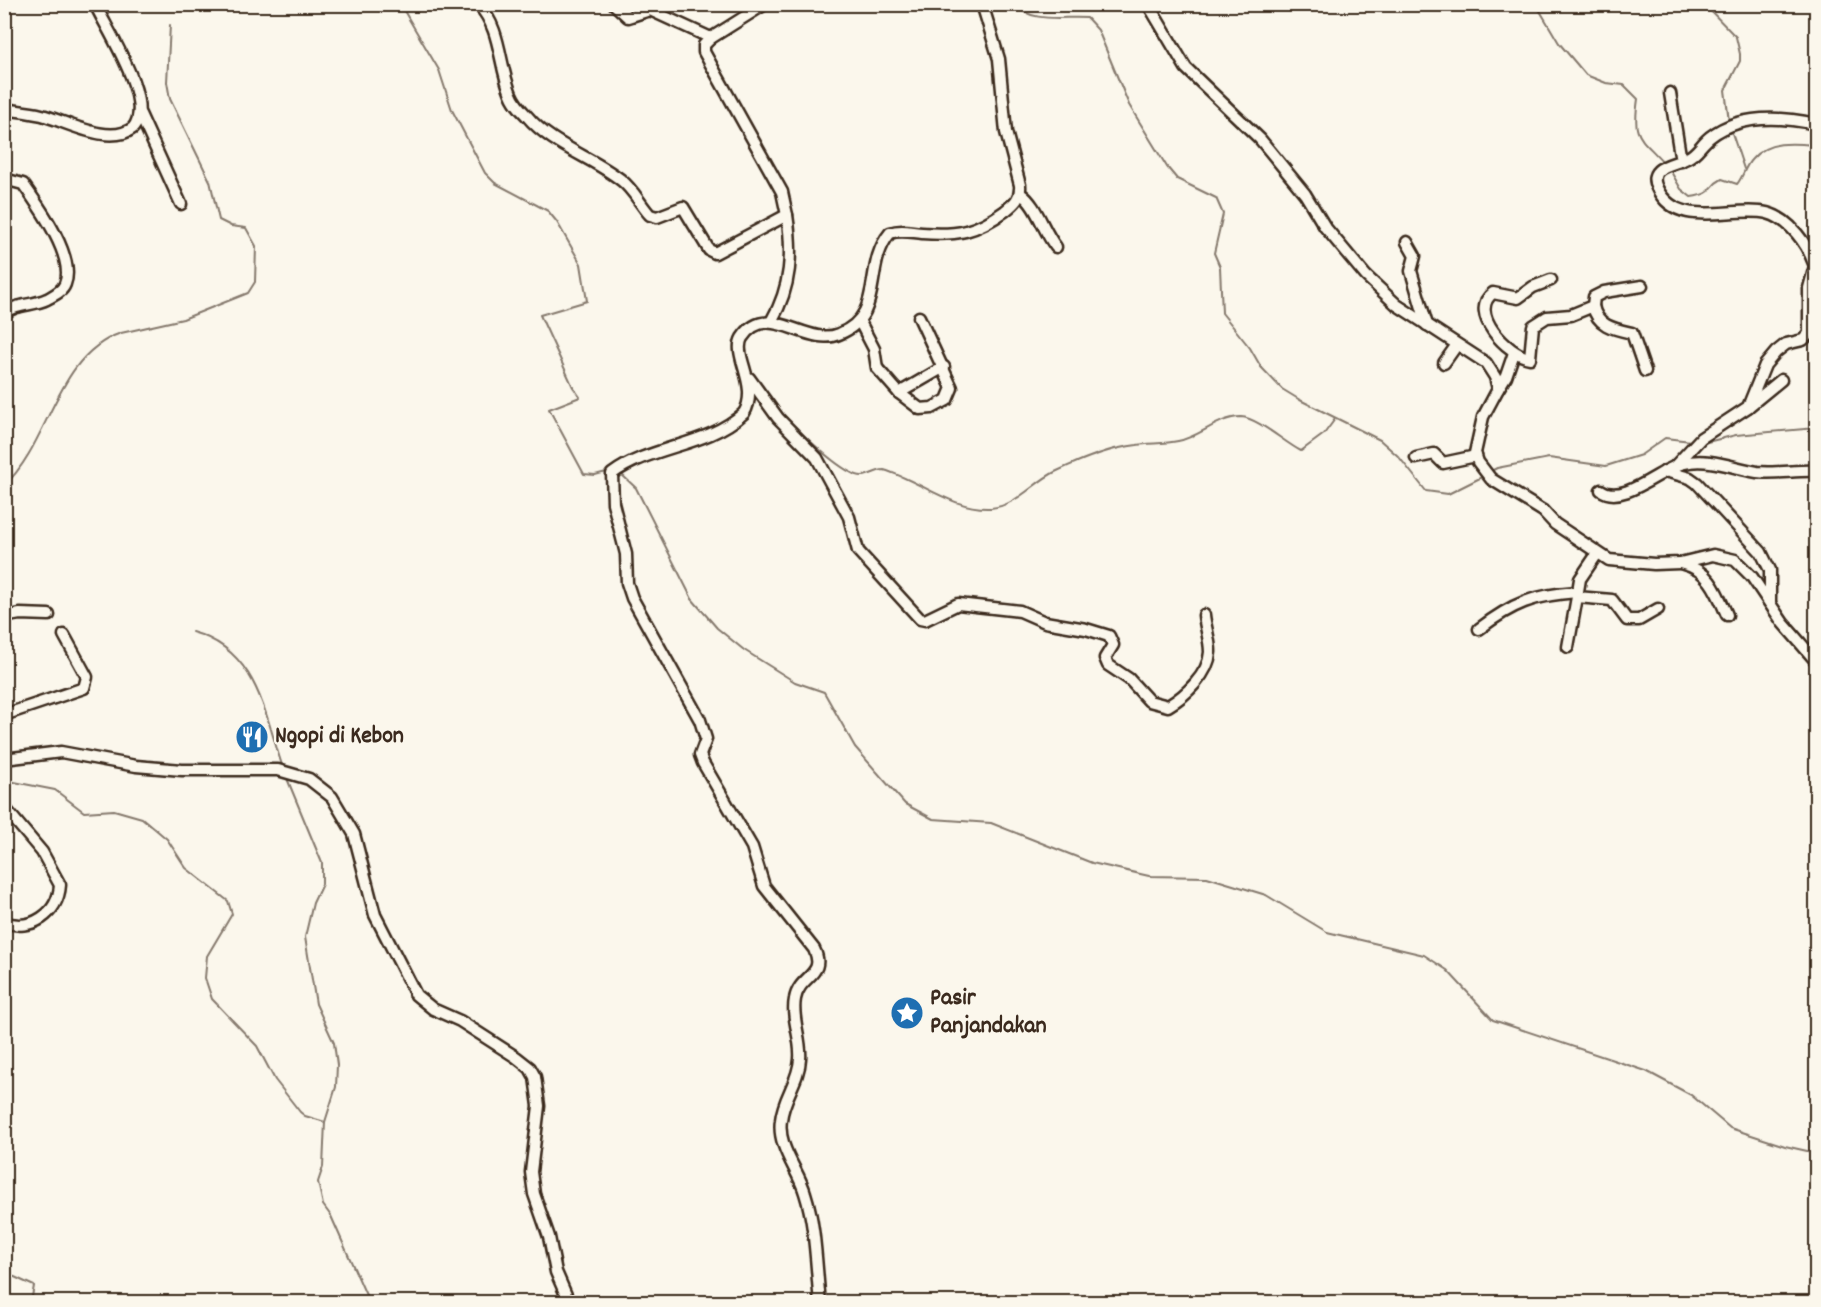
<svg xmlns="http://www.w3.org/2000/svg" width="1821" height="1307" viewBox="0 0 1821 1307" font-family="Dekko,sans-serif">
<style>
.lines{fill:none;stroke-linecap:round;stroke-linejoin:round}
.stream{stroke:#85796d;stroke-width:2}
.minor-casing{stroke:#3b2a1e;stroke-width:15}
.minor{stroke:#fbf7ec;stroke-width:10}
.labels{text-anchor:middle;dominant-baseline:central;stroke-width:4.5;stroke-linejoin:round;paint-order:stroke}
.poi-label{font-size:24px;font-weight:bold;fill:#3b2a1e;stroke:#fbf7ec;text-anchor:start}
</style>
<rect width="100%" height="100%" fill="#fbf7ec"/>
<filter id="ink" filterUnits="userSpaceOnUse"><feTurbulence type="fractalNoise" baseFrequency=".0167" numOctaves="2"/><feDisplacementMap in="SourceGraphic" scale="12" xChannelSelector="R" yChannelSelector="G"/><feConvolveMatrix kernelMatrix="1 2 1 2 8 2 1 2 1" color-interpolation-filters="sRGB"/></filter>
<g filter="url(#ink)">
<g class="lines">
<g class="stream">
<polyline points="400,4 439,70 452,110 485,173 495,183 548,211 557,222 581,264 587,301 540,315 573,387 580,397 549,409 584,474 595,475 610,471"/>
<path d="M 1014,4 C 1032,24 1063,16 1087,18 L 1098,30 L 1129,105 L 1167,167 L 1177,179 L 1216,198 L 1223,214 L 1214,253 L 1220,267 L 1222,313 L 1250,348 L 1261,367 L 1282,389 L 1300,400 L 1380,440 L 1399,457 L 1426,491 L 1448,494 L 1484,476"/>
<path d="M 1536,4 L 1559,43 L 1586,75 L 1606,83 L 1624,85 L 1638,99 C 1632,139 1640,136 1664,163"/>
<polyline points="1704,4 1736,37 1740,54 1740,61 1725,90 1729,121"/>
<polyline points="1731,130 1744,169"/>
<path d="M 1670,170 L 1681,189 L 1691,197 C 1717,193 1706,187 1722,179 L 1737,184 C 1743,177 1745,166 1752,159 C 1768,140 1794,143 1816,145"/>
<path d="M 781,413 C 795,427 843,476 862,476 C 870,476 876,470 884,470 C 919,480 952,510 991,508 C 1016,506 1034,482 1055,472 C 1080,460 1108,448 1137,445 C 1150,443 1164,444 1178,441 C 1200,437 1218,417 1241,417 C 1258,418 1285,443 1301,451 L 1324,434 L 1335,419"/>
<polyline points="1703,443 1736,435 1816,428"/>
<polyline points="1491,471 1497,468 1549,458 1606,466 1641,455 1665,438 1691,441"/>
<polyline points="621,474 636,488 692,599 717,628 744,650 795,682 824,692 855,747 905,804 933,819 991,823 1092,863 1149,876 1207,877 1266,895 1327,932 1424,955 1447,970 1493,1020 1646,1071 1691,1095 1730,1128 1785,1146 1816,1153"/>
<path d="M 4,486 C 51,442 55,356 121,333 L 183,319 L 248,293 L 255,282 L 256,246 L 246,228 L 231,226 L 219,220 L 210,181 L 170,99 L 167,82 L 170,25"/>
<path d="M 192,632 C 258,650 264,713 283,768"/>
<polyline points="286,776 322,863 322,884 313,903 305,937 316,1004 334,1043 337,1065 336,1087 325,1122 323,1167 318,1182 323,1205 331,1216 369,1302"/>
<polyline points="4,780 55,790 84,812 114,810 142,818 167,839 186,868 228,901 232,914 207,956 205,978 212,999 257,1046 275,1080 300,1112 305,1116 325,1122"/>
<polyline points="4,1268 8,1274 34,1286 31,1302"/>
</g>
<g class="minor-casing">
<g id="minor">
<path d="M 478,4 C 502,30 498,63 511,94 C 514,102 521,110 527,116 C 551,145 592,157 621,180 C 633,189 640,204 650,215 L 657,217 L 683,207 L 709,250 L 715,253 L 787,215 C 793,253 791,287 772,320"/>
<polyline points="614,4 628,17 650,10 711,38"/>
<polyline points="765,4 711,38 704,45 704,52 782,192 787,215"/>
<polyline points="1148,4 1186,68 1260,139 1305,194 1325,227 1366,276 1397,305 1486,363 1495,377 1498,389 1483,417 1475,453 1478,462 1491,479 1543,511 1555,524 1609,560 1654,564 1680,563 1713,555 1735,560 1752,577 1783,623 1816,661"/>
<polyline points="1670,93 1681,161"/>
<path d="M 4,109 C 17,111 30,112 42,115 C 67,122 110,146 133,128 C 155,102 108,32 95,4"/>
<polyline points="140,114 181,204"/>
<path d="M 4,179 L 23,184 C 38,205 76,257 65,284 C 62,292 54,295 47,299 C 33,306 16,303 4,314"/>
<path d="M 1021,194 C 1037,205 1043,231 1056,247"/>
<polyline points="1407,242 1415,256 1411,271 1427,325"/>
<path d="M 1551,280 L 1533,287 L 1518,298 L 1493,293 C 1467,312 1508,355 1530,358 L 1533,326 L 1547,317 L 1571,315 L 1593,306 C 1597,326 1614,329 1632,333 L 1645,371"/>
<polyline points="1593,306 1594,297 1604,292 1642,286"/>
<polyline points="860,322 874,349 877,368 899,393 920,409 932,408 947,400 952,388 919,317"/>
<polyline points="1444,363 1456,346"/>
<path d="M 749,378 L 778,418 L 817,458 L 849,517 L 858,551 L 920,619 L 925,620 L 958,604 L 1020,611 L 1045,622 L 1086,629 L 1109,636 L 1113,645 L 1105,658 L 1108,665 L 1129,679 L 1149,701 L 1168,706 C 1185,696 1209,674 1210,652 C 1210,640 1205,626 1204,615"/>
<polyline points="1498,389 1506,376 1514,353"/>
<polyline points="899,393 944,367"/>
<polyline points="1748,407 1781,380"/>
<polyline points="1416,458 1434,454 1443,463 1476,456"/>
<path d="M 1676,465 L 1701,438 L 1748,407 L 1765,365 L 1776,352 L 1786,344 L 1803,340 L 1809,334 L 1809,288 L 1815,266 C 1808,245 1790,219 1767,213 C 1733,205 1677,231 1657,188 C 1646,166 1674,165 1687,158 C 1697,154 1701,144 1710,137 C 1739,114 1783,117 1816,124"/>
<polyline points="1665,471 1690,478 1697,483 1761,552 1770,570 1770,603"/>
<path d="M 1601,490 C 1623,506 1662,468 1684,463 C 1709,457 1733,468 1757,472 C 1775,474 1797,470 1816,471"/>
<polyline points="1597,554 1580,579 1577,597 1612,600 1627,620 1639,620 1658,609"/>
<path d="M 1683,564 C 1709,570 1717,592 1727,615"/>
<polyline points="4,617 20,614 49,615"/>
<path d="M 1479,629 C 1513,603 1534,595 1577,592"/>
<polyline points="1568,647 1577,597"/>
<polyline points="4,715 84,688 87,677 64,635"/>
<polyline points="4,759 61,752 136,766 182,770 278,770 309,779 332,797 354,834 375,915 416,995 433,1009 460,1021 516,1057 530,1068 535,1077 539,1106 531,1172 534,1194 549,1237 556,1272 569,1302"/>
<path d="M 4,807 L 42,852 L 60,885 C 58,914 31,932 4,922"/>
<path d="M 820,1302 C 816,1267 816,1227 805,1193 C 798,1169 777,1147 781,1120 C 783,1098 799,1081 800,1059 C 802,1039 791,1019 795,999 C 799,975 827,976 814,949 L 764,886 L 752,847 L 703,763 L 700,755 L 706,739 L 700,720 L 632,598 L 627,583 L 626,554 L 613,503 L 612,474 C 651,445 707,447 744,413 C 760,386 732,355 742,338 C 768,299 806,348 839,334 C 886,315 862,267 890,233 C 900,229 911,232 922,233 C 957,236 976,232 1005,211 C 1015,203 1021,198 1020,185 L 1006,132 L 999,59 L 982,4"/>
</g>
</g>
<use href="#minor" class="minor"/>
</g>
</g>
<defs>
<g id="restaurant-disc" transform="scale(1.725)"><circle r="9.5" fill="#1f6fb2" stroke="#fbf7ec"/><path d="M-5-6h1v4h1v-4h1v4h1v-4h1v5L-1.5 .5V6h-2V.5L-5-1ZM5-6V6H3V1.5H1.5Q1.5-4 5-6Z" fill="#fff"/></g>
<g id="sight-disc" transform="scale(1.725)"><circle r="9.5" fill="#1f6fb2" stroke="#fbf7ec"/><path d="M0-6L1.8-2.2L6-1.7L2.9 1.2L3.7 5.4L0 3.3L-3.7 5.4L-2.9 1.2L-6-1.7L-1.8-2.2Z" fill="#fff"/></g>
</defs>
<g fill-rule="evenodd">
<use href="#restaurant-disc" x="252" y="737"/>
<use href="#sight-disc" x="907" y="1013"/>
</g>
<g class="labels">
<g class="poi-label">
<text x="275" y="737">Ngopi di Kebon</text>
<text x="930" y="999">Pasir<tspan x="930" dy="28">Panjandakan</tspan></text>
</g>
</g>
<rect width="1821" height="1307" fill="none" stroke="#fbf7ec" stroke-width="24"/>
<rect x="12" y="12" width="1797" height="1283" fill="none" stroke="#3b2a1e" stroke-width="2" filter="url(#ink)"/>
</svg>
